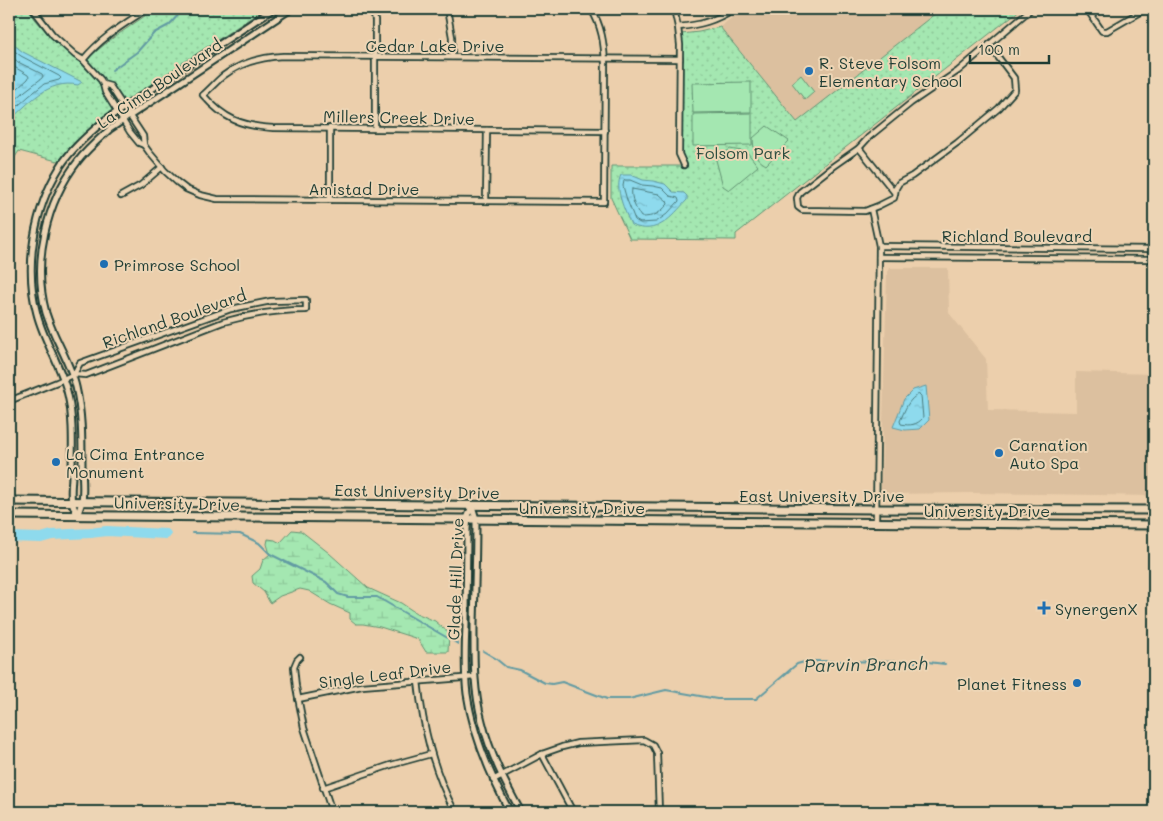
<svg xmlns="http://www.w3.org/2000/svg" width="1163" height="821" viewBox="0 0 1163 821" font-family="Mali,sans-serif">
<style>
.built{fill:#dcc09f}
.grass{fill:url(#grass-dots);stroke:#629272}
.wetland{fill:url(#wetland-marsh);stroke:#629272}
.pitch{fill:#a4e7b1;stroke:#629272}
.water{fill:url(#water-ripples);stroke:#629ba3}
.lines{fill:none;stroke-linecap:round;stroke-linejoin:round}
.shore{stroke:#4b7c7e;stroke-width:1}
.stream{stroke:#629ba3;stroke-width:2}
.river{stroke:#8edaed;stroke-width:10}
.minor-casing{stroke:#1f3d34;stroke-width:8}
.tertiary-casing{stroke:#1f3d34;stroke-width:9}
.trunk-casing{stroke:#1f3d34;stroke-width:11}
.minor{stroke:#edd5b5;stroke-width:4.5}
.tertiary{stroke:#edd5b5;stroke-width:5}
.trunk{stroke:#edd5b5;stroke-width:7}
.poi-dot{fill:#1f6fb2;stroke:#edd5b5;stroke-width:2}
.labels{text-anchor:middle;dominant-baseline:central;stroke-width:4;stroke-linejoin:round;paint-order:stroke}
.street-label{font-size:16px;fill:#1f3d34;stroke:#edd5b5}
.poi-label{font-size:16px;fill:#1f3d34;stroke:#edd5b5;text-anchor:start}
.park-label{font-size:16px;fill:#2c4e40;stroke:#edd5b5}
.water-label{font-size:18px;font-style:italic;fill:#2a4d46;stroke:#edd5b5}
</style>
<defs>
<pattern id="grass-dots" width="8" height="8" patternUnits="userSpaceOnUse" patternTransform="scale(1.25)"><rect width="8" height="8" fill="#a4e7b1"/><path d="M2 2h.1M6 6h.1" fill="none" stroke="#8dc799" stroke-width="1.8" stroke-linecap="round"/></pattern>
<pattern id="wetland-marsh" width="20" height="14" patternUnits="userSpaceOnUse" patternTransform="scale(1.25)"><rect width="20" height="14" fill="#a4e7b1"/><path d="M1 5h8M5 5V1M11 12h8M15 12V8" fill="none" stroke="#8dc799"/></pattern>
<pattern id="water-ripples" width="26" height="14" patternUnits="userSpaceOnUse" patternTransform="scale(1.25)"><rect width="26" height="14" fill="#8edaed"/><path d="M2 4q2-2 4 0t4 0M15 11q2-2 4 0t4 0" fill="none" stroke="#7abccc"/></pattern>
</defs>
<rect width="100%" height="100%" fill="#eccfac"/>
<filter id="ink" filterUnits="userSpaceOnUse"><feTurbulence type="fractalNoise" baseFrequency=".02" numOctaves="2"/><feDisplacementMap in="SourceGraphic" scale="10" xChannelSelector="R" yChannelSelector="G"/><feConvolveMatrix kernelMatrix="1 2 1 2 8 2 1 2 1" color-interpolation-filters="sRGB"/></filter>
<g filter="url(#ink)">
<g class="built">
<polygon points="743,9 941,9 797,123 720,27"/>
<polygon points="889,268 948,268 949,313 986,359 988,410 1076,412 1076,372 1154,374 1154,496 973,493 881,494 887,273"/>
</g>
<g class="grass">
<polygon points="9,9 29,9 35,19 56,43 83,65 92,55 110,40 155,9 264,9 103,116 83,135 63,158 57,161 19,151 9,166"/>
<polygon points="941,9 1021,9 736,234 736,240 630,239 611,198 611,166 682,166 681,34 699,32 720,27 797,122"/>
</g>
<polygon class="wetland" points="292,530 301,531 310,538 329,553 368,588 401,603 416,613 435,621 449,633 448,652 426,652 418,639 380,627 363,624 356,624 350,619 350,613 330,604 309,591 300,589 280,596 270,603 264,592 253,583 252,576 260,569 263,560 270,554 267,544 268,539 275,540 280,543"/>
<g class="pitch">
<polygon points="801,75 814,92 805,100 792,83"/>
<polygon points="751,82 751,112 693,113 692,83"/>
<polygon points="752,113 752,145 693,146 693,114"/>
<path d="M 767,126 L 789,141 L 766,165 C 754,158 754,152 753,138 Z"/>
<polygon points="730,149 747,152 758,166 729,190 723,186 716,160"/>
</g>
<g class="water">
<path d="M 9,41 L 23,52 L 82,82 L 78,85 C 48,79 29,103 9,121 Z"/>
<path d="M 621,175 L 631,175 L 643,180 L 653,181 L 665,184 L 673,192 L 684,193 L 687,196 L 687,200 C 671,217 658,236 631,225 C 625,211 614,189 621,175 Z"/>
<polygon points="926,386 929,420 920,429 905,430 893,427 904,399 913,390"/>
</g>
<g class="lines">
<g class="shore">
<polyline points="9,47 21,56 59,76 61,78 59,80 44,84 29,96 9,114"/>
<polyline points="9,55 18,62 42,74 43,76 42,78 25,91 9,106"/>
<polyline points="9,64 28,75 29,77 28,79 9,96"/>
<polygon points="626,180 630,180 642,185 653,186 662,188 670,196 678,198 679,201 667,214 656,222 640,223 635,220 627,200 623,186 624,181"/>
<path d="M 632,189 L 659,194 L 667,201 L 668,204 C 659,214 654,217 641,217 C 636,210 630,197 632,189 Z"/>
<path d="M 919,394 L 921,396 L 923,418 C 917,425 910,426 901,424 L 900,421 C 905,410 908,399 919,394 Z"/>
</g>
<g class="stream">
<polyline points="112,70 137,52 154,33 169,25 180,13 188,9"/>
<polyline points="192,533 240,534 259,543 270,554 326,582 338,594 348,597 377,597 458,644"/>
<polyline points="483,651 495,658 506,667 520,670 545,683 552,684 562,682 607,699 629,699 666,690 717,699 756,699 797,664 808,661 928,662 945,664"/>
</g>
<polyline class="river" points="9,537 41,538 52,535 90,533 107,531 166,534"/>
<g class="minor-casing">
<g id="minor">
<polyline points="33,9 53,35 75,55 83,60 101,80 103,84 105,92 130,132 139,143 144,145"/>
<polyline points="373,9 375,21 375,129"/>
<polyline points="447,9 452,37 452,57"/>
<polyline points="674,9 678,27 680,45 679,154 684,165"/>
<polyline points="1087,9 1102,31 1107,31 1145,9"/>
<path d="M 678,27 C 701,25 714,21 734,9"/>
<polyline points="989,45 1014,78 1015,90 999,108 957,143 912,176 899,183 896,188 894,198 878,206 865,211 802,210 798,207 797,198 800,192 832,167 859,148 869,137 911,103 958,71 1031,9"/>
<path d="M 83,60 C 102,37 123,25 147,9"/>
<path d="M 103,84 L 110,86 L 143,136 L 144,145 L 149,152 L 165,171 L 177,182 L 186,189 L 200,195 L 217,199 L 604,202 L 605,63 C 604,44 602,26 591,9"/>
<path d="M 605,131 L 273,128 C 241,126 224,119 203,95 C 210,89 216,82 223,76 C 240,63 263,57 283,56 L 680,59"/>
<polyline points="859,148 895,193"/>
<polyline points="121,196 141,185 162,167"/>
<polyline points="330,200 330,128"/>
<polyline points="486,201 487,130"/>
<polyline points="871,209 879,246 876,523"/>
<polyline points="879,246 1154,249"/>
<polyline points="879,257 1154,259"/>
<path d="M 9,401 L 57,382 L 72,375 L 74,374 L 80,363 L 231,309 L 271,301 L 306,300 L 306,310 C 277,310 251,314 223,322 L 86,375 L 74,374"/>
<polyline points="300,657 297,660 294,667 296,687 304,728 332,812"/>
<path d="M 418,681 C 423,728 433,770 455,812"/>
<polyline points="298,699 362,686 475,677"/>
<polyline points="542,754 573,812"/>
<polyline points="493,780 542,754 562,747 578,743 644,740 653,745 657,753 659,812"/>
<polyline points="323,788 391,765 431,754"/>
</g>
</g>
<g class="tertiary-casing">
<g id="tertiary">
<path d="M 472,506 L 476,519 C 476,554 475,588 474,623 C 474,656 473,689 482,721 C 490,754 505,783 521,812"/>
<path d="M 472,506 L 468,516 L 467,529 C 467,561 466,593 466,625 C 465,648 464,671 467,694 C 473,736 490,775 510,812"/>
<path d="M 77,516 C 79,511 81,506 82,501 C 84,489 82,475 82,463 C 82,437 82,413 76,387 C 70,361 54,339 46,313 C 32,262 46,202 78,161 C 87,149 99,139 110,129 L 291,9"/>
<path d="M 77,516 C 76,511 73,506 72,502 C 70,493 72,483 72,475 C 72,449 74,421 68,395 C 62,367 44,342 37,314 C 24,266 34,209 60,167 C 71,149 89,134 105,120 L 273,9"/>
</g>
</g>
<g class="trunk-casing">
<g id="trunk">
<polyline points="9,501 876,509 1154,510"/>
<polyline points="9,515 1154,525"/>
</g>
</g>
<use href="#minor" class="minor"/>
<use href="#tertiary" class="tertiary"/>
<use href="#trunk" class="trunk"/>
</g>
</g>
<g class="poi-dot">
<circle cx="809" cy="71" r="5"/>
<circle cx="104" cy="264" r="5"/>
<circle cx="999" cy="453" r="5"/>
<circle cx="56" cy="462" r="5"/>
<path d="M1041.5 600.5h5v5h5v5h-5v5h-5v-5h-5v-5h5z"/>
<circle cx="1077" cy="683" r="5"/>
</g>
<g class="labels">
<g class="street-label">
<text x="435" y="45">Cedar Lake Drive</text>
<text transform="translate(159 83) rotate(-34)">La Cima Boulevard</text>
<text transform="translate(399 117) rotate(1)">Millers Creek Drive</text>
<text x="364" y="188">Amistad Drive</text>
<text x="1017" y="235">Richland Boulevard</text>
<text transform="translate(174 318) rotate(-19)">Richland Boulevard</text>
<text transform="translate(417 491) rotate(1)">East University Drive</text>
<text x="822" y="495">East University Drive</text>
<text transform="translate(177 503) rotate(1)">University Drive</text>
<text x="582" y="507">University Drive</text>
<text x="987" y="510">University Drive</text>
<text transform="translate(455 579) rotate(-88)">Glade Hill Drive</text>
<text transform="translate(385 674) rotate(-7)">Single Leaf Drive</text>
</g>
<g class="poi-label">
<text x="819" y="62">R. Steve Folsom<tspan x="819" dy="18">Elementary School</tspan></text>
<text x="114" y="264">Primrose School</text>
<text x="1009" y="444">Carnation<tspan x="1009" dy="18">Auto Spa</tspan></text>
<text x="66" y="453">La Cima Entrance<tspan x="66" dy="18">Monument</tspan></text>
<text x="1055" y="608">SynergenX</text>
<text x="1067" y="683" text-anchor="end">Planet Fitness</text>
</g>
<g class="park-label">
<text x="743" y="152">Folsom Park</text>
</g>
<g class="water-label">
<text transform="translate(866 664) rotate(-1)">Parvin Branch</text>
</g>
</g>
<rect width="1163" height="821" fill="none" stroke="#edd5b5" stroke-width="30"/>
<rect x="15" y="15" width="1133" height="791" fill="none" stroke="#1f3d34" stroke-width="2" filter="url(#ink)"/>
<path d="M970 55v8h79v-8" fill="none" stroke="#1f3d34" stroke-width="2.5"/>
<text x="978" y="55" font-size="15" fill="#1f3d34" stroke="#edd5b5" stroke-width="4" paint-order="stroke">100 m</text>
</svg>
